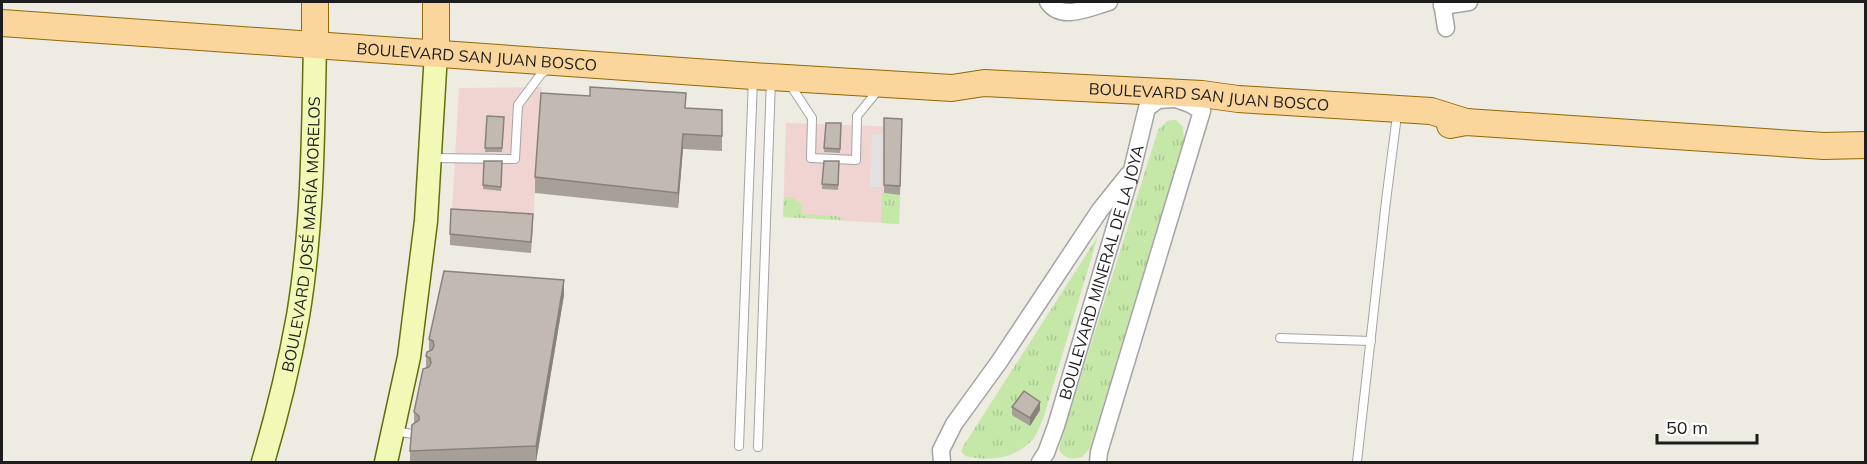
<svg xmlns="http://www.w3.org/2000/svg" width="1867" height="464" viewBox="0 0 1867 464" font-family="Mulish,sans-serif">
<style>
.commercial{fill:#efd4d2}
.grass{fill:url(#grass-tufts)}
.parking{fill:#e1e1e1}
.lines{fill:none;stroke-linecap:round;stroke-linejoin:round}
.service-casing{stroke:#a4a4a4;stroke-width:10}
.minor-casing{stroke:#a4a4a4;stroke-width:19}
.secondary-casing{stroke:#607107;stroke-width:25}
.primary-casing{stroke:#926903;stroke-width:28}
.service{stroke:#fff;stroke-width:8}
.minor{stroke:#fff;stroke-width:16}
.secondary{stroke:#f2f8b6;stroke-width:22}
.primary{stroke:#fad59c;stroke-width:26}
.wall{fill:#a7a099}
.shaded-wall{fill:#88827d}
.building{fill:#c2bab2;stroke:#88827d;stroke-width:1.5}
.labels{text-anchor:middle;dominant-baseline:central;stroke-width:5;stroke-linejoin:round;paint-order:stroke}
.street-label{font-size:16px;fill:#1d1d1d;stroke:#fff}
</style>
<defs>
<pattern id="grass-tufts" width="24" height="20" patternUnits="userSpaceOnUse" patternTransform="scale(1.5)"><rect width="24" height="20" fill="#c5e8a9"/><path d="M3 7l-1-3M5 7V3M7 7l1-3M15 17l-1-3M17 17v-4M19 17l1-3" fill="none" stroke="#a9c791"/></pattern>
</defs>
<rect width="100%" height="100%" fill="#eeebe3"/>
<g class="commercial">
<polygon points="542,87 531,253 450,245 459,88"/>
<polygon points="786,123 902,127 899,224 783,217"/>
</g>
<g class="grass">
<path d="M 1172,120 L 1176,120 L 1183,127 L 1184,139 L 1090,448 L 1082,457 C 1072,460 1065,459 1059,450 L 1061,440 L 1158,130 L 1167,121 Z"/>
<polygon points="882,193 900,195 899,224 881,223"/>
<polygon points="784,197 791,197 802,204 801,214 836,216 846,220 783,217"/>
<path d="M 1098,236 L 1044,416 C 1041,423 1038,432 1034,438 C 1017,459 989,462 965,456 L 961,451 L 964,445 Z"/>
</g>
<polygon class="parking" points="872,134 883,134 882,187 870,187"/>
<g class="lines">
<g class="service-casing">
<g id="service">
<polyline points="789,83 812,118 811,158 856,160 857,116 879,89"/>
<polyline points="432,158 515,159 518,105 541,74 548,69"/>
<polyline points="1280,338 1371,341"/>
<polyline points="394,431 413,434"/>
<polyline points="739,446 753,79"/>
<polyline points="758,447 771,79"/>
<polyline points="1357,462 1386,201 1396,123"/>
</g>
</g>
<g class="minor-casing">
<g id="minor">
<path d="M 1048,2 C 1062,22 1090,7 1109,2"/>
<polyline points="1442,2 1446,28"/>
<polyline points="1442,6 1469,2"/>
<polyline points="942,462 941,450 954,424 999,362 1100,210 1128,175"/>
<path id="s1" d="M 1040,462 L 1046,453 L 1056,426 L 1132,170 L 1147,108 L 1158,100 L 1174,99"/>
<polyline points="1098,462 1099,452 1202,111 1190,104 1173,98"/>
</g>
</g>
<g class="secondary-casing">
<g id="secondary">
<path id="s2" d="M 263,462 C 277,415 289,366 298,316 C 313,226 313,135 315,44"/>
<polyline points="386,462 409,357 426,221 436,53"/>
</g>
</g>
<g class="primary-casing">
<g id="primary">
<polyline points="436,2 436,53"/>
<path id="s3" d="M 2,23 L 753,76 L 952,88 L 984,83 L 1202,94 L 1238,99 L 1431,111 L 1466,122"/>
<polyline points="315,44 315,2"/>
<polyline points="1450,125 1466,122 1824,146 1866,145"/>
</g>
</g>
<use href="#service" class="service"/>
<use href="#minor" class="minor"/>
<use href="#secondary" class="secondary"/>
<use href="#primary" class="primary"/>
</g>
<g class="wall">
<polygon points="686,108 722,110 722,151 683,149 678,208 535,193 535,177"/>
<polygon points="487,116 504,117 502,152 485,152"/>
<polygon points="884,118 902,119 900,195 884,193"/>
<polygon points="826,123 841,123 840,153 824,152"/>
<polygon points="484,161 502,161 501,191 483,189"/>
<polygon points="824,161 839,161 838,190 822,189"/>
<polygon points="533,225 531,253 450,245 450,234"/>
<polygon points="564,295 536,462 410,462 410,451 414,423 414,412 426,368 426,356 429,351 429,339"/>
<polygon points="1012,407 1040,410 1030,426 1012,415"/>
</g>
<g class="shaded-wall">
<polygon points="683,134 683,149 678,208 678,193"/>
<polygon points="564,280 564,295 536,462 536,446"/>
<polygon points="1040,402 1040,410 1030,426 1030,418"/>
</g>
<g class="building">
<polygon points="590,87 686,93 685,108 722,110 722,136 683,134 678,193 535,177 541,93 590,96"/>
<polygon points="487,116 504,117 502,148 485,148"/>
<polygon points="884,118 902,119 900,186 884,185"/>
<polygon points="826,123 841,123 840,149 824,148"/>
<polygon points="484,161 502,161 501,187 483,185"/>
<polygon points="824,161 839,161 838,185 822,184"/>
<polygon points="451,209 533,214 531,242 450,234"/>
<polygon points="444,271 564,280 536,446 410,451 412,425 419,420 419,416 414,412 423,369 429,367 431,363 430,358 426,356 427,352 432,350 434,346 433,341 429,339"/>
<polygon points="1024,391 1040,402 1030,418 1012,407"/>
</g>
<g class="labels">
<g class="street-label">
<text stroke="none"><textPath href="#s3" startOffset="476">BOULEVARD SAN JUAN BOSCO</textPath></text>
<text stroke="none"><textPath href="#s3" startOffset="1210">BOULEVARD SAN JUAN BOSCO</textPath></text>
<text stroke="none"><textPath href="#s2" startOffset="232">BOULEVARD JOSÉ MARÍA MORELOS</textPath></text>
<text stroke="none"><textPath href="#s1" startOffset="200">BOULEVARD MINERAL DE LA JOYA</textPath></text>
</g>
</g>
<rect width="1867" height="464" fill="none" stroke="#1d1d1d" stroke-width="6"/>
<path d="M1657 434v9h100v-9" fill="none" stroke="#1d1d1d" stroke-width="3"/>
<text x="1666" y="434" font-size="18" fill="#1d1d1d" stroke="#ffffff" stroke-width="4.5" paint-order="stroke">50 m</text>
</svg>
